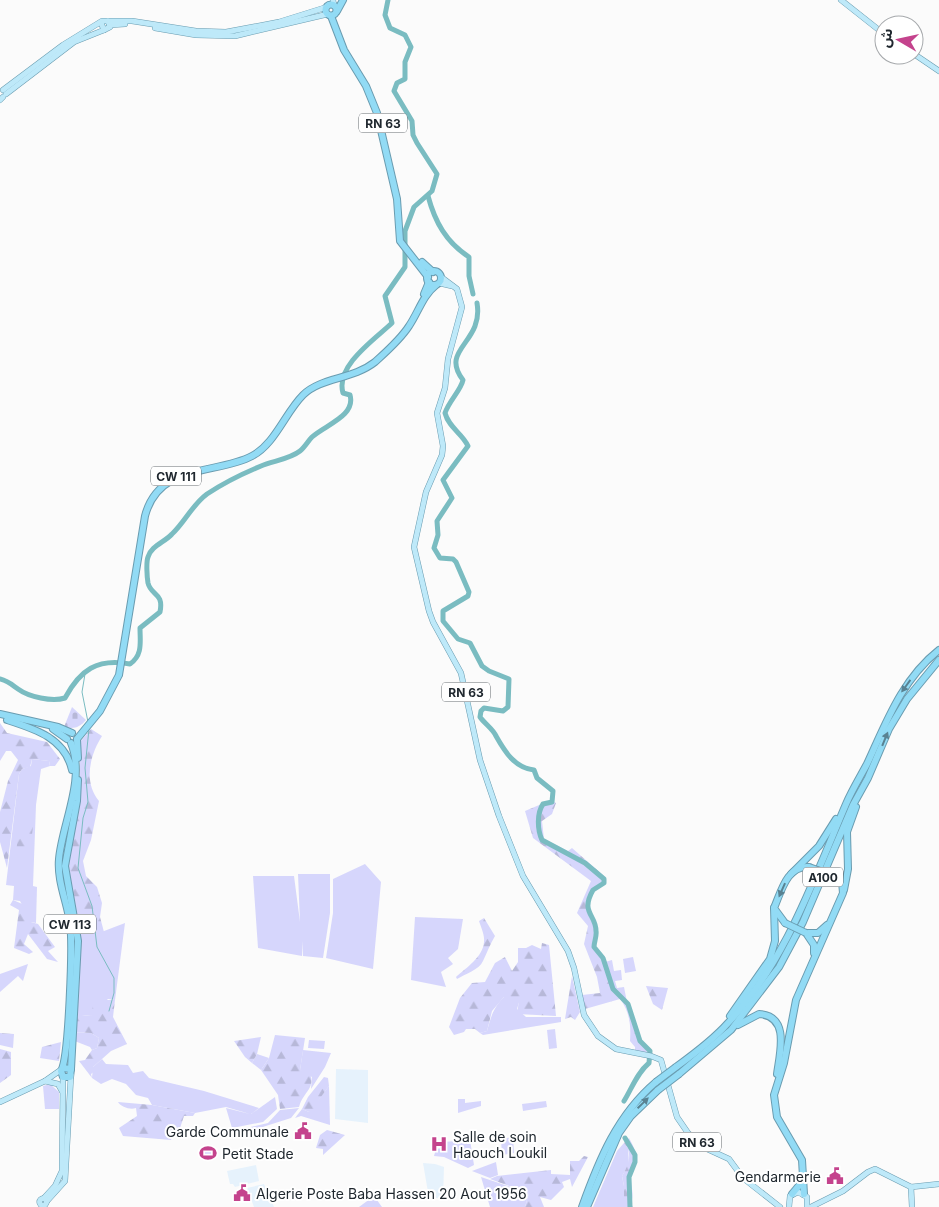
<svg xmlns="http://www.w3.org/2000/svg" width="939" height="1207" viewBox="0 0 939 1207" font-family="Inter,'Noto Sans Arabic',sans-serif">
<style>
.built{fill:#e6f2fc}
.grass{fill:#d6d6fc}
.forest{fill:url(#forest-firs)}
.cemetery{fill:url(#cemetery-stones)}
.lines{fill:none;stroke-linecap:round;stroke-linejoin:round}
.stream{stroke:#7abcc1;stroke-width:1}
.river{stroke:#7abcc1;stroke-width:5}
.major-casing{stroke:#6a9cb0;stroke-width:6}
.highway-casing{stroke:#6a9cb0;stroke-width:8}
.major{stroke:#bee9f9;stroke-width:5}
.highway{stroke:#92dbf5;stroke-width:6}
.highway-bridge-casing{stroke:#6a9cb0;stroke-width:8;stroke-linecap:butt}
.highway-bridge{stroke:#92dbf5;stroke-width:6}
.oneway{fill:#598292}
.labels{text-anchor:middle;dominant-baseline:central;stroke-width:4;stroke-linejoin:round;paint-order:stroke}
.shield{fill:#fff;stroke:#63686d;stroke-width:1}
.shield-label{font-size:12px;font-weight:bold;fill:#20282f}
.poi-label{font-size:14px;fill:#20282f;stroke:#fff;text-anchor:start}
</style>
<defs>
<pattern id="forest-firs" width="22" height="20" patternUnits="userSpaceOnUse" patternTransform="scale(1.25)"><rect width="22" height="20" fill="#d6d6fc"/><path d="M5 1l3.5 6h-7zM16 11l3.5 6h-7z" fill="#b7b8d8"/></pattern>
<pattern id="cemetery-stones" width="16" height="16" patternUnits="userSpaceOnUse" patternTransform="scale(1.25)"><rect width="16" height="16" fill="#d6d6fc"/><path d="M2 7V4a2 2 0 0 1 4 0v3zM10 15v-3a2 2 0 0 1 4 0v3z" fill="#b7b8d8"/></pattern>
</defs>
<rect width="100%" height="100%" fill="#fbfbfb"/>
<g class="built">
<polygon points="336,1069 368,1070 368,1123 335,1119"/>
<polygon points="423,1163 435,1164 444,1167 443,1198 429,1198"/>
<polygon points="256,1165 259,1181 235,1187 233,1184 230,1184 227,1171"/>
<polygon points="264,1184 272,1202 274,1207 254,1207 247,1188"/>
</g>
<g class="grass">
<polygon points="32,759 49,761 50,766 41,769 36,805 33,886 37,887 36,923 31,922 20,901 13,900 14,886 6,885 19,774 22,769 31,766"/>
<polygon points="365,864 381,882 373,969 326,958 333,913 333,879"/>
<polygon points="298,874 330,874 330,913 323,958 303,956 302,941 302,956 258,948 253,876 294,876 300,922"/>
<polygon points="415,917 463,919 458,949 448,958 453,964 441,972 446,987 411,980"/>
<path d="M 125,923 L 115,1000 L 108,999 L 91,1016 L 82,1015 C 68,997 76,963 78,941 Z"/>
<polygon points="633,957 636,971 625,973 623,959"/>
<polygon points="612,960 614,971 621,970 622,980 615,981 617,988 624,987 627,1002 611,984 605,962"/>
<polygon points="28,964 23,981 18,976 0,992 0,974"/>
<path d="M 510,996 L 520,999 L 517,1009 L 526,1017 L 561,1017 L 561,1022 L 483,1035 L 480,1033 L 487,1031 C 491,1017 493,1008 504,997 Z"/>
<polygon points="555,1029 557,1048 549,1049 547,1030"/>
<polygon points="72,1032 91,1033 99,1038 97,1048 92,1050 90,1047 72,1040"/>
<polygon points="309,1040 325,1041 324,1049 308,1048"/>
<polygon points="303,1050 331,1053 325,1067 311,1089 312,1077 300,1070"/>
<polygon points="257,1054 269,1058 261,1070 252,1063"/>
<polygon points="102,1059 106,1064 128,1065 133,1073 143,1071 149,1078 204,1091 259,1108 251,1114 275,1097 277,1109 263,1122 232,1128 226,1108 250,1114 226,1107 195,1113 152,1105 148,1098 136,1095 126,1084 112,1079 101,1084 92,1078 93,1067"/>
<polygon points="50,1084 59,1092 59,1109 45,1109 43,1086"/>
<polygon points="329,1086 330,1125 301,1116 295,1118 302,1109 309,1112"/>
<polygon points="458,1099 465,1099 465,1103 481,1101 481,1106 458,1113"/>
<polygon points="546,1101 547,1107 523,1111 522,1104"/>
<polygon points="299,1108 291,1118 234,1136 234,1131 268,1123 280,1110"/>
<polygon points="513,1137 514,1153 502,1155 501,1139"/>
<polygon points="470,1140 474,1165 468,1168 444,1157 434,1156 436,1149 443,1148 443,1142"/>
<polygon points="624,1143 628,1148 629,1164 622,1176 624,1186 624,1207 593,1207 617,1151"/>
<polygon points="213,1146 216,1156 201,1159 200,1149"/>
<polygon points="496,1162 498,1175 490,1178 472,1171"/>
<polygon points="481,1177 529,1193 525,1207 490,1207"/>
<polygon points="374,1196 382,1207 359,1207"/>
</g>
<g class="forest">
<polygon points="0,723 7,733 47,742 60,759 55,766 50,766 49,761 32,759 30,767 22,769 19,774 7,868 0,842 0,812 8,781 18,760 11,751 6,751 0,761"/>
<path d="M 91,729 L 102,736 C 90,755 83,782 99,801 L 91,840 L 83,861 L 86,876 L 97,887 L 102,903 L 100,917 L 104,932 L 80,941 L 66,867 L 80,787 L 80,742 Z"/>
<path d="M 551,800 L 556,803 L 552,814 L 542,821 L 544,839 L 568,851 L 572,848 L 604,876 L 604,883 C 601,886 596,887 593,889 C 579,902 596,920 596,931 C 597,936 594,942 594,947 L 603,958 L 613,989 L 628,1004 L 636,1034 L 648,1053 L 635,1052 L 635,1047 L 630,1041 C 631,1026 630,1012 620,999 L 585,1009 L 582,995 L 600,993 L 597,977 L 584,944 L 588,926 L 577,913 L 591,881 L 533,838 L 525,811 Z"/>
<polygon points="29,826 33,827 29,857 26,858 16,853 18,836"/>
<polygon points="13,900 27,906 33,917 31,922 38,924 55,947 48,951 58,962 47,959 28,934 24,944 33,952 29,954 14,948 19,910 10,905"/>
<path d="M 484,918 L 495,936 C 490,944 487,953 483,961 C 479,970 465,974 457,979 L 456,977 C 466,968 483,957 484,942 C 485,936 481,927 479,921 Z"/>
<polygon points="542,943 549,945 556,1016 517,1014 519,1000 504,997 492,1011 487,1031 480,1033 475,1029 466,1029 464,1032 454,1035 449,1027 460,998 472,983 485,982 495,963 505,957 512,971 518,962 518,948 526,948 532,945 541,949"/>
<polygon points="572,976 580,1012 575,1020 571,1017 565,1019"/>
<polygon points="75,983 80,983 77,1008 83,1009 82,1015 91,1016 94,1000 115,1000 113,1017 127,1044 111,1051 93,1067 95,1071 91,1074 92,1078 79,1061 85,1060 92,1050 97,1048 99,1038 91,1033 72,1032"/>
<polygon points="646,986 668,988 662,1010 653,1004"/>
<polygon points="0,1033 14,1034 13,1048 0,1045"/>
<path d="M 275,1035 L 305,1038 L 300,1070 L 309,1071 C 317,1089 303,1091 299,1107 L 280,1109 L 278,1095 L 261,1070 L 269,1058 Z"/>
<polygon points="261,1037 257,1054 252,1063 245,1057 234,1041"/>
<polygon points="61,1042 59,1061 40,1058 42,1047"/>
<polygon points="0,1049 11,1052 11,1075 0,1083"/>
<polygon points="324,1077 328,1078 329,1086 318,1101 317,1110 309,1112 302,1109 308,1097"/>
<path d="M 118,1102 L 152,1105 L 195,1113 L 193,1116 L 184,1116 L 180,1128 L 176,1129 L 178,1137 L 172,1137 L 171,1140 L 123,1136 L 119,1128 L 137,1116 L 136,1108 C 130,1110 121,1107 118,1102 Z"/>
<polygon points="327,1130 345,1135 323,1155 323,1149 316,1148 320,1135"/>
<path d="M 629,1138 C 641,1159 634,1157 631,1176 C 630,1187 635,1192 631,1204 L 633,1207 L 624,1207 L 624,1186 L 622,1176 C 629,1165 633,1153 624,1143 Z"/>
<polygon points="584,1156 588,1157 572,1187 570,1179 562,1182 564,1187 551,1200 540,1197 544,1207 525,1207 529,1193 490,1179 497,1176 551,1170 551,1174 570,1175 570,1161 579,1161"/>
</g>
<path class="cemetery" d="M 72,707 L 86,720 C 79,728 74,729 64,727 Z"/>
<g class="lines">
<g class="stream">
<polyline points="85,674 82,692 88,722"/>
<polyline points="89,729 85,768 88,802 83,818 78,868 92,906 97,947 114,978 114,993 109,1011"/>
</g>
<g class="river">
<path d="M 428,196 C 435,222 446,242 469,257 L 469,276 L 473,294"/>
<path d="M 477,303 C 484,343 439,349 463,380 C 461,390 449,401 445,413 C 449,428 462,433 468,446 L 443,480 L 452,498 L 437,521 L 438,535 L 434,548 L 440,558 L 453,559 L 456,562 L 469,592 L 468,596 L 443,611 L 443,621 L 458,639 L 470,643 L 482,666 L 489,671 L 509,679 L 508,707 L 503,711 L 484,708 L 481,711 L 480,717 C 485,724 493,729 496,736 C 505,752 515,768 534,770 L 537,778 L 553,791 L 552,802 L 543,804 C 537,813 537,829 542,840 L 585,863 L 604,879 L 604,883 L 593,890 C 580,913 596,914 596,931 C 597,936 594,942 594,947 L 603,958 L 613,989 L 628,1004 L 640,1041 L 650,1051 L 649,1063 C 637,1073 632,1088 624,1101"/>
<path d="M 0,679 C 8,681 11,684 18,689 C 29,697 52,702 65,698 C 80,670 97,658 130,664 C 143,655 140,642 140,628 L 160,612 C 164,592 151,596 148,583 C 147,577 146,562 148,557 C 151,546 165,542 172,534 C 185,522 192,505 207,494 C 222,484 244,473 261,466 C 273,461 290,459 300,451 C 305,447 308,441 312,437 C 325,425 356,416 350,395 L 343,393 C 335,366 375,339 392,323 L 385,296 L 405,267 L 405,231 L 414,207 L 432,191 L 437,174 L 417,143 L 413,135 L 412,121 L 394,91 L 397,83 L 405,79 L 405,62 L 411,47 L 405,35 L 390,28 L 385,15 L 388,0"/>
<polyline points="625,1138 635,1155 635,1162 629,1177 630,1207"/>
</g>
<g class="major-casing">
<g id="major">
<polyline points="333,0 334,6"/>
<polyline points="841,0 884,34"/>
<polyline points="108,21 132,21 196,31 226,32 279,22 327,7"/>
<polyline points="110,25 125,24"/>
<polyline points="155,28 196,35 235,36 328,14"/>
<polyline points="914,54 939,71"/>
<polyline points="3,90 63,45 102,21 108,21 110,27 104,30 101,23"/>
<polyline points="6,94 74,42 104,30"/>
<polyline points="0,100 3,97"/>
<polyline points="441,277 457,289 462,307 448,359 445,388 437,413 443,446 442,455 426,492 414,547 429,611 433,622 461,673 480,760 499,816 523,876 568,951 574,968 584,1015 598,1036 616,1049 651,1056 661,1060 677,1117 688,1133 705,1148 729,1159 743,1178 780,1207"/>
<polyline points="439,283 452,286"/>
<polyline points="45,1081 58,1084 62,1091"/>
<polyline points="0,1102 45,1081 62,1069"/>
<polyline points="911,1187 939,1184"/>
<polyline points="44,1198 55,1186 62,1171 63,1077"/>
<circle cx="43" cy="1202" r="3.5"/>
<polyline points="47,1201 65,1181 71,1075"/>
<polyline points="789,1207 790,1196 798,1192 807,1197 807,1207"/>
<polyline points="811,1207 843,1191 868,1172 875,1169 911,1187 912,1207"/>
</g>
</g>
<g class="highway-casing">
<g id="highway">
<circle cx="331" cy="10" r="5.5"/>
<polyline points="337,11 343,0"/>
<polyline points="331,16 344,50 366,86 377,113 397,199 400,241 428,277"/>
<polyline points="422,262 433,272"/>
<circle cx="434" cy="278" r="7"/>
<polyline points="424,294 429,282"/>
<polyline points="0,714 58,727 72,733"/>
<path d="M 7,720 C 35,729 65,738 72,770"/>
<polyline points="53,729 67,739"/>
<path d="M 77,739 L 100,711 L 119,675 L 145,516 C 159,462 217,475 252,456 C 275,444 285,413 303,395 C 321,377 352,380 375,362 C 387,351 400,340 409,326 C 418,313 423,295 436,285"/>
<polyline points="77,740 78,758"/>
<polyline points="791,874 819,846 836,819"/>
<polyline points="844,890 848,869 847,832 856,807"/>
<path d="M 785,923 L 774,908 C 781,892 787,865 809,867"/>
<polyline points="806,933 814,945 814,953"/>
<polyline points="807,933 818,933 827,925"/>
<polyline points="730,1016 770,959 775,941 774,908"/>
<path d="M 738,1025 L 759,1014 C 790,1016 780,1052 777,1074"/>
<path d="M 676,1067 C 694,1054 713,1040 728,1023 C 786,961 813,881 846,804 C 852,790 860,777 867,764 C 886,723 902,679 939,650"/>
<path d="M 63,1068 L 71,1069 L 70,1077 L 63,1077 L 61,1071 C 69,1058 73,943 70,923 C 67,902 57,881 59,859 C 62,824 86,779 71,743"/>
<polyline points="71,1069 78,941 65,866 77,801 78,780"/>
<polyline points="679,1074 731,1030 779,967 803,922 853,805 868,778 889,729 907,699 939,660"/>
<polyline points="792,1194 802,1182"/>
<polyline points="804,1194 802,1160 777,1117 774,1095 784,1063 796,1000 843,893 842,882 837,877"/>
<path d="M 582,1207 C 599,1160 617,1115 656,1082"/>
<polyline points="587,1207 619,1133 631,1116 658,1090"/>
</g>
</g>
<use href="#major" class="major"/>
<use href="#highway" class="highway"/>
<g class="highway-bridge-casing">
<g id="highway-bridge">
<polyline points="809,867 837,877"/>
<polyline points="785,923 806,933"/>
<polyline points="656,1082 676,1067"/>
<polyline points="658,1090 679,1074"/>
</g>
</g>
<use href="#highway-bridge" class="highway-bridge"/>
</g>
<defs><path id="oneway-solid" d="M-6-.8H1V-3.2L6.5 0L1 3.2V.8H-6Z" transform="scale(1.25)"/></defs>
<g class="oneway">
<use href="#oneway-solid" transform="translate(906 686) rotate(126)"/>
<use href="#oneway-solid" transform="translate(885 739) rotate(-68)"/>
<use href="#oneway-solid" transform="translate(782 890) rotate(114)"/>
<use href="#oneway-solid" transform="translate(643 1103) rotate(-44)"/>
</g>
<defs>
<g id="civic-bare" transform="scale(1.35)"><path d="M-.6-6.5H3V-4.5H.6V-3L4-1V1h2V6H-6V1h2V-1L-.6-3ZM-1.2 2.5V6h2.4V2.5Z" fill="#c4438d" stroke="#fff" stroke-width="2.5" paint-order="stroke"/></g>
<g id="hospital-bare" transform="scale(1.35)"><path d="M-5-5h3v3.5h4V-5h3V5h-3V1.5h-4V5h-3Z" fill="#c4438d" stroke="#fff" stroke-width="2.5" paint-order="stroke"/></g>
<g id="stadium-bare" transform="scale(1.35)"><path d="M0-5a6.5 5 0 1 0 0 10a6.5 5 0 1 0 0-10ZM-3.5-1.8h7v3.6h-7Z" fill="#c4438d" stroke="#fff" stroke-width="2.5" paint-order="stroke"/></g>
</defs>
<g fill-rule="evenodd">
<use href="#civic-bare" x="303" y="1131"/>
<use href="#hospital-bare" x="439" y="1144"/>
<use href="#stadium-bare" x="208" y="1153"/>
<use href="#civic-bare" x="835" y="1176"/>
<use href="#civic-bare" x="242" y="1193"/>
</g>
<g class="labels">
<g class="shield">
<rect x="359" y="113.5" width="48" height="19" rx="4"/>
<rect x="151" y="466.5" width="50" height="19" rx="4"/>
<rect x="442" y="682.5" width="48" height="19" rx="4"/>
<rect x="803" y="867.5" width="40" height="19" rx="4"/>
<rect x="44" y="914.5" width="52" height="19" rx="4"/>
<rect x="673" y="1132.5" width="48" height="19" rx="4"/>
</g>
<g class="shield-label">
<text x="383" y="123">RN 63</text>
<text x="176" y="476">CW 111</text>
<text x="466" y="692">RN 63</text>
<text x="823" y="877">A100</text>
<text x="70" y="924">CW 113</text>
<text x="697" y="1142">RN 63</text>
</g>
<g class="poi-label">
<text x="289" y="1131" text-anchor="end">Garde Communale</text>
<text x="453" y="1136">Salle de soin<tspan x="453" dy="16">Haouch Loukil</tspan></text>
<text x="222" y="1153">Petit Stade</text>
<text x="821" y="1176" text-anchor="end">Gendarmerie</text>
<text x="256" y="1193">Algerie Poste Baba Hassen 20 Aout 1956</text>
</g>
</g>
<g transform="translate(899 40) rotate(279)"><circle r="24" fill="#ffffff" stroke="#a6a9ac"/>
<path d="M0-4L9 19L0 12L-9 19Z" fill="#c4438d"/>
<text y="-8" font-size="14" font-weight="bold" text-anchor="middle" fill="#20282f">ش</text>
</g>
</svg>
